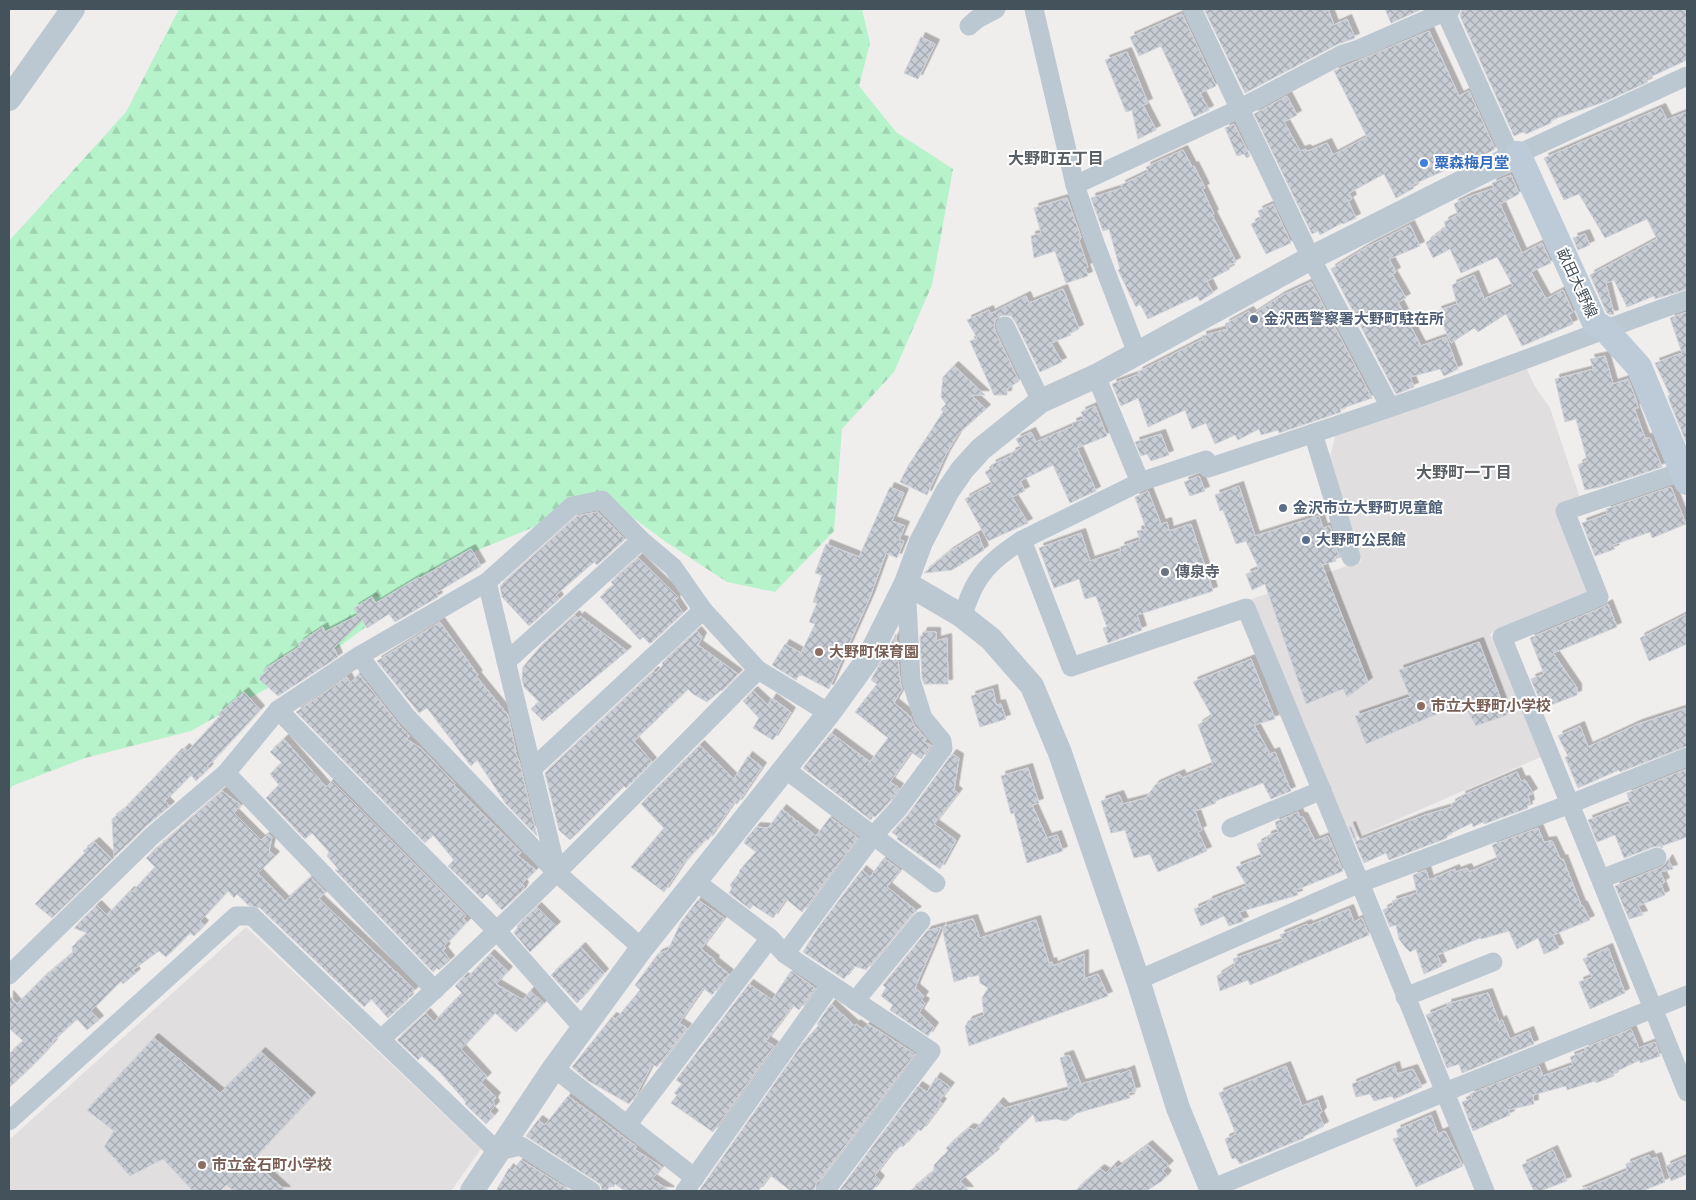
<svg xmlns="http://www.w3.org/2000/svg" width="1696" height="1200" viewBox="0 0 1696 1200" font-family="Rubik,'Noto Sans JP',sans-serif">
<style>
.education{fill:#e1dedf}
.forest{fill:url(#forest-firs)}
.building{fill:url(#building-cross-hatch);stroke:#d0d3da;filter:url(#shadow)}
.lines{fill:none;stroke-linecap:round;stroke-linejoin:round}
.minor{stroke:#bcc8d1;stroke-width:19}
.tertiary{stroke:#bcc8d1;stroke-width:24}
.secondary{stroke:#bdcbd8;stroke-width:26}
.shop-dot{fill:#3f7fe0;stroke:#fff;stroke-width:2}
.service-dot{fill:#5c6f8a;stroke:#fff;stroke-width:2}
.worship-dot{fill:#6b7280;stroke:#fff;stroke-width:2}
.education-dot{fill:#8d6e63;stroke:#fff;stroke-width:2}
.labels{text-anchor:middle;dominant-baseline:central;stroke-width:4;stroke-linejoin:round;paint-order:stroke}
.shop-label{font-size:15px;font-weight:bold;fill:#366cbe;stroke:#fff;text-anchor:start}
.street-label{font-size:15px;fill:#44525c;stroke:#fff}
.service-label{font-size:15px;font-weight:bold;fill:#4e5e75;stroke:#fff;text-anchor:start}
.worship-label{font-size:15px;font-weight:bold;fill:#5b616d;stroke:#fff;text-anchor:start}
.education-label{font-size:15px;font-weight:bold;fill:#785e54;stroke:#fff;text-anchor:start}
.neighbourhood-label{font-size:16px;font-weight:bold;fill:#595e63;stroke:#fff}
</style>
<defs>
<pattern id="forest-firs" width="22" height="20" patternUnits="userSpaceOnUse" patternTransform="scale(1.25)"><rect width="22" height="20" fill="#b6f3cb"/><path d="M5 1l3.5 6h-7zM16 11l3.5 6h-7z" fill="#9ed2b1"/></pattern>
<pattern id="building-cross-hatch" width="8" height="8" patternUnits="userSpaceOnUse" patternTransform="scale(1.25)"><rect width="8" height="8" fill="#c8ccd4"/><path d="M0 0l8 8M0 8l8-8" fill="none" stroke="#a4a8af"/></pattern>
<filter id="shadow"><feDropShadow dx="4.5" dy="-4.5" stdDeviation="0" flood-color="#0004"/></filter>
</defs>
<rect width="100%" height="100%" fill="#f0eded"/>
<g class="education">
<polygon points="1527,369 1534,385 1550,408 1581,501 1555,510 1588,590 1584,595 1490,634 1541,757 1348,841 1249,600 1361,561 1329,461 1336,433"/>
<polygon points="246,927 481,1149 451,1191 9,1191 9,1140"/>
</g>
<polygon class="forest" points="179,9 862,9 870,43 859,86 896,132 953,169 932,285 894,372 842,429 834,531 775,592 727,582 666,542 613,503 570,512 459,558 332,652 191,731 85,758 12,786 9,791 9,241 126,112"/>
<g class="building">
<polygon points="1204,9 1328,9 1334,25 1347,19 1355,38 1338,44 1245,93"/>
<polygon points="1385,9 1419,9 1420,10 1391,23"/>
<polygon points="1462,9 1687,9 1687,60 1646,79 1648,82 1604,102 1551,120 1551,123 1526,134 1523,132 1514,136 1460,16"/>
<polygon points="1182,14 1216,86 1200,93 1209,110 1194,117 1161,46 1139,56 1130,37"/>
<polygon points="1429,31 1459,96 1469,91 1495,149 1473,161 1473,159 1470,159 1412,185 1414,188 1396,198 1384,174 1349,193 1352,199 1348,201 1356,218 1343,224 1342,223 1320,235 1318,231 1312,234 1254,114 1287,96 1297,115 1284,122 1300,151 1306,149 1308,151 1327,143 1333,155 1367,137 1334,71"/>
<polygon points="921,37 935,44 918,79 904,73"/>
<polygon points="1127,52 1148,103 1143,105 1156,130 1138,139 1132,110 1126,112 1105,60"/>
<polygon points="1661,108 1667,120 1687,112 1687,289 1655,299 1654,296 1627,307 1614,280 1606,283 1614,314 1611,315 1607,313 1590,275 1657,239 1647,219 1605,238 1579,194 1564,200 1544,158"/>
<polygon points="1234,124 1250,156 1247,158 1244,154 1237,156 1225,128"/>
<polygon points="1183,150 1192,167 1194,166 1205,188 1202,189 1214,214 1212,215 1236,262 1228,266 1230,269 1207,281 1213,293 1200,301 1197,296 1148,319 1140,304 1136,307 1118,270 1120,269 1109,229 1103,231 1091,198 1122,188 1121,185 1148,172 1146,167"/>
<polygon points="1511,175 1519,194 1500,204 1522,253 1542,243 1551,263 1531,272 1546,299 1563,290 1573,312 1569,315 1573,324 1522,346 1506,314 1478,332 1474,328 1451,343 1437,311 1457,304 1452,285 1474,275 1484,299 1513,286 1497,257 1461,273 1450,249 1433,258 1426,243 1446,227 1444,222 1458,215 1454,204 1468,197 1494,188 1492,183"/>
<polygon points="1067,198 1081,237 1079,241 1088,267 1085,268 1088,276 1066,283 1055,251 1034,258 1031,236 1041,233 1034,208"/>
<polygon points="1273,204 1291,243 1266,254 1251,224 1261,219 1258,211"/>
<polygon points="1410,225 1420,246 1389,259 1396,272 1392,274 1406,298 1398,302 1421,346 1446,337 1458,369 1444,376 1440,369 1410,377 1414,387 1396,394 1331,269 1367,247"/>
<polygon points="1585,234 1590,245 1578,250 1573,238"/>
<polygon points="1311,282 1372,398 1340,409 1341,412 1279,433 1278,430 1261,435 1259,429 1238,440 1235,435 1215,444 1206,423 1192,429 1185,410 1148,427 1138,398 1121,406 1112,384 1139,374 1138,372 1203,339 1202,336 1228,329 1225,324 1249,311 1252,315 1281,296"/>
<polygon points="1063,289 1079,329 1070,333 1071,335 1051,343 1062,362 1040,372 1015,321 1011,316 1005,315 1000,316 995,320 994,326 995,331 1019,381 1007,389 1007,395 994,395 970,341 977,338 967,320 989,310 990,314 1026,296 1029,303"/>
<polygon points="1687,312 1687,444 1671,405 1668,396 1670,395 1655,363 1682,353 1670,318"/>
<polygon points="1605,356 1613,384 1628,379 1636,399 1638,408 1634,408 1645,438 1650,438 1662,467 1601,487 1585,490 1578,465 1587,460 1576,419 1565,422 1555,379 1594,369 1590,359"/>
<polygon points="954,366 985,395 971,395 986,409 958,434 945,456 927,495 900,482 908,466 943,412 941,409 946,404 941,397 943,377"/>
<polygon points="1095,406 1107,436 1077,448 1096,491 1070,503 1053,465 1020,481 1025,491 1012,497 1028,523 988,541 965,499 992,484 985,472 993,467 991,465 1012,455 1011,453 1021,448 1016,439 1031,432 1036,442 1073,426 1072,423 1084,419 1081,412"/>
<polygon points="1161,434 1169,455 1151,461 1147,454 1141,456 1135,442"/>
<polygon points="1199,476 1205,491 1190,496 1184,482"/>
<polygon points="1239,486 1255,536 1319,516 1323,528 1330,526 1339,556 1334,557 1336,561 1322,565 1368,682 1347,697 1343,689 1306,704 1265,584 1252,590 1246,574 1259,569 1246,541 1236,544 1223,510 1220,511 1215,495"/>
<polygon points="890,487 904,493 892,521 905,526 899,540 904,541 897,558 886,553 870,597 829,689 800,674 796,680 772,665 785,644 801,653 815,624 809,622 817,603 813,602 822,575 815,573 826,544 859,557"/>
<polygon points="1671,487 1686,524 1652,538 1650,532 1613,545 1615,549 1595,556 1582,523 1607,514 1606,509"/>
<polygon points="1148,491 1161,524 1167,522 1169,531 1191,524 1213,591 1137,615 1142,630 1108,643 1103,628 1107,627 1096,596 1085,599 1079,579 1054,588 1039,548 1081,533 1090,561 1121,551 1120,547 1140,540 1137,531 1146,529 1135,497"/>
<polygon points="598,512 625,539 597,565 594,562 556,595 559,599 529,626 502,597 500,586 577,516"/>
<polygon points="978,534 984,550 952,570 924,573 949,552"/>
<polygon points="471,549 481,566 436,593 438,597 395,622 389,614 367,628 362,620 334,648 338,657 278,696 259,679 261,677 260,676 265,673 265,669 299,647 299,643 323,627 325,632 358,615 354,608 372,597 376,603 419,577 420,578"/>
<polygon points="638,558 678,597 675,601 683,613 650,644 643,637 640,640 600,597 614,585 611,582"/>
<polygon points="1608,604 1617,627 1553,653 1577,688 1577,695 1543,708 1531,679 1544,674 1530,638 1603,607"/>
<polygon points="1687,614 1687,644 1649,661 1640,638"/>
<polygon points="575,615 578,619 580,616 627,651 543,721 531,709 539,702 524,687 522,679 523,667 540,647"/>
<polygon points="440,622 478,675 476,676 508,715 516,752 515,752 519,761 537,836 506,804 477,760 471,766 427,708 419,713 377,661"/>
<polygon points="697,631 702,637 698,645 738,674 722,691 721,690 707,702 693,694 688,689 634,741 652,762 626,788 624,786 570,840 559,830 545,773 654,671 656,673 663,665 662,663"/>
<polygon points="923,632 936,632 936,641 947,638 948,684 924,684 922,678 920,636 922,636"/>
<polygon points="896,634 900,681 902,689 894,703 910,716 914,725 926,739 924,742 931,745 921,759 911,752 890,782 899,788 889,802 875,817 873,816 871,820 803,768 831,733 870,762 888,738 855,712 877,684 871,680"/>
<polygon points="1479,642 1507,715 1476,726 1463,703 1366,744 1355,716 1410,697 1399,670"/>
<polygon points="1251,659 1275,719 1254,725 1270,754 1275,752 1291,791 1271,799 1263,783 1215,801 1216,803 1195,811 1202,830 1198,832 1207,851 1158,872 1150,854 1134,858 1125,830 1111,833 1101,801 1119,795 1123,804 1146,798 1155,785 1180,774 1182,778 1213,765 1198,725 1212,716 1193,682"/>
<polygon points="359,674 399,725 410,736 406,739 422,749 455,784 454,785 521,852 518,856 536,870 522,884 524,886 522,891 502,910 487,894 482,899 448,866 454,860 433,835 425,843 296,712 347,677 350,683"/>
<polygon points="993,689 996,705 1001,704 1006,719 980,727 971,696"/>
<polygon points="753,691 768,705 772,698 791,712 773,740 753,728 759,718 743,701"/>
<polygon points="244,692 260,710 207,767 209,768 196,781 191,775 165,801 170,806 145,827 114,857 112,819 121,812 178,753 179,754 185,748 188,751 220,716 218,714"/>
<polygon points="1687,708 1687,746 1620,772 1619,770 1578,788 1565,757 1568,756 1558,736 1580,726 1588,747 1638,724"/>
<polygon points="284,739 326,787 332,781 466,916 463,918 467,922 444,946 446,948 443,951 450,960 439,970 437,968 433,972 335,870 339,870 327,856 329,852 312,833 305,839 266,798 279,785 270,774 282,763 270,752"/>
<polygon points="700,745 734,779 748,756 762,767 737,804 734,802 708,840 706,839 682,865 664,892 631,867 664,828 641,804"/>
<polygon points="952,754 959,758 954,790 958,793 934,824 956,840 940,869 897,839 898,837 892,832 907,816"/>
<polygon points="1028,768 1039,803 1032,805 1047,838 1057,835 1063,851 1027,863 1014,813 1011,814 1001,776"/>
<polygon points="1687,769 1687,837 1662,846 1663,848 1658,846 1653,847 1624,858 1615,835 1597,842 1588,820 1630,804 1627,793"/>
<polygon points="1517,772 1521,781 1525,780 1533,793 1528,796 1530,804 1527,805 1528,808 1484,824 1483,822 1473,827 1472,823 1447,835 1447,838 1389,860 1386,853 1364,863 1349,827 1351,826 1357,841 1422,816 1452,807 1451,804 1462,798 1461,796"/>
<polygon points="222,791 241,805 234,813 261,840 269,834 272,837 269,851 275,856 258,873 285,901 311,877 325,892 319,899 415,990 408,996 409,998 388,1018 371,999 364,1007 260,908 248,905 237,894 234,898 228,891 200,921 204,925 194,936 190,933 166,957 159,951 133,970 136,973 123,984 121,981 91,1011 99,1020 87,1030 77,1019 52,1042 53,1043 39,1059 9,1088 9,1054 23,1041 9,1028 9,995 17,1004 41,980 73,953 72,947 87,933 74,928 97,905 107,915 130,891 132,892 155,867 146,858"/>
<polygon points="782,809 816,836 830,817 858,838 802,912 786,899 773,918 753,905 750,909 729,893 732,888 730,885 740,872 739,871 756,852 744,843 746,839 756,827 768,828"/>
<polygon points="1298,812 1300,817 1303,817 1315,841 1328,836 1343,871 1296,890 1298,895 1239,912 1244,921 1229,926 1224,916 1201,926 1194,909 1208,903 1208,901 1247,886 1236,867 1262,857 1257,844 1267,839 1267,836 1278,832 1275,822"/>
<polygon points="1538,828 1544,842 1552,841 1561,860 1563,859 1581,905 1583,906 1590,920 1553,935 1559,948 1544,954 1538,938 1517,949 1509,931 1481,939 1480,938 1437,955 1442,966 1424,974 1416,949 1410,952 1405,947 1399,939 1396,925 1390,927 1383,910 1393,905 1392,901 1417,893 1413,875 1426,870 1429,880 1455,869 1456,872 1467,868 1469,872 1498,860 1492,845"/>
<polygon points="95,842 112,859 52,918 35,904 85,853 83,851"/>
<polygon points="884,858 900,870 887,887 917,911 912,914 866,970 854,966 844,979 803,952 818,928 862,870 870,877"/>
<polygon points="1668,859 1673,869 1660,872 1665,882 1661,884 1665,895 1638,906 1643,915 1629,919 1615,886 1661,867 1665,864"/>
<polygon points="698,900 724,918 701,949 715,960 714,962 729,974 712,995 703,988 679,1023 687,1028 657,1067 652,1064 636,1095 629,1104 587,1080 572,1067 612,1017 616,1019 640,990 635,985 658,954 668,950 681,922"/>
<polygon points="537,907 556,926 530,952 514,933 518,927 517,926"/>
<polygon points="1349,909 1354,922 1362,918 1369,935 1250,985 1248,980 1220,991 1217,976 1235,965 1233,959 1283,941 1280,935 1307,924 1308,926"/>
<polygon points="973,919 980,938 1036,920 1049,963 1052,962 1053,966 1084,954 1084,979 1098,974 1108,996 969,1046 965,1027 968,1021 984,1015 982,998 988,988 980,983 979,975 971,977 969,976 967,978 954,982 942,927"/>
<polygon points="941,927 915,988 924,996 921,1000 925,1003 919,1013 934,1027 928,1036 890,1010 893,1005 881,996 886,988 883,985 927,931"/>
<polygon points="581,947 604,973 577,1003 551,975"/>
<polygon points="1608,948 1625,993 1590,1009 1579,982 1592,977 1583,959"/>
<polygon points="490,954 508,971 496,984 523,1000 530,991 544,1003 516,1032 495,1013 461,1049 487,1077 481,1083 496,1097 493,1101 495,1106 490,1111 494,1115 486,1124 465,1104 466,1102 438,1070 422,1056 418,1060 397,1040 426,1013 434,1022 462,993 455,986 464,977 466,979"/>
<polygon points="791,971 815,988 799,1010 793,1005 766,1041 774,1046 713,1132 671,1103 677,1095 674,1093 682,1084 676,1080 749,984 772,1000"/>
<polygon points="1488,993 1499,1022 1502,1020 1510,1039 1529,1031 1534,1044 1462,1073 1459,1064 1447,1068 1426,1015 1448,1006 1447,1004"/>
<polygon points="831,1004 855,1026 856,1024 863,1029 868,1024 915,1054 816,1184 814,1191 791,1191 770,1175 758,1191 699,1191 803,1043 819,1025 817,1024"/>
<polygon points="1631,1029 1639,1048 1655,1042 1660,1056 1640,1063 1640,1060 1613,1073 1614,1076 1596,1083 1595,1081 1567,1090 1566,1086 1533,1095 1534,1104 1508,1110 1510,1115 1473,1131 1462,1102 1472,1098 1470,1094 1539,1066 1543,1076 1573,1065 1570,1057 1585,1051 1584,1048"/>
<polygon points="154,1038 220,1093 261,1052 311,1097 252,1160 286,1191 234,1191 226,1185 220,1191 193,1191 163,1159 130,1176 104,1147 114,1131 87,1110"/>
<polygon points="1069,1055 1081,1084 1120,1073 1121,1074 1130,1070 1136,1091 1128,1093 1130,1098 1077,1113 1066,1121 1056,1119 1036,1122 1033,1114 993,1152 995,1153 960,1181 969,1191 910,1191 934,1171 934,1165 948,1151 946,1148 969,1128 975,1130 999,1102 1005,1108 1069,1090 1060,1058"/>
<polygon points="1286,1066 1302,1106 1318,1100 1322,1112 1319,1115 1324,1126 1303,1137 1304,1138 1240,1164 1236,1158 1232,1159 1225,1139 1236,1134 1219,1093"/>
<polygon points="1395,1066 1397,1074 1413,1069 1422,1087 1394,1099 1392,1096 1374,1101 1370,1094 1356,1097 1352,1084"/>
<polygon points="936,1077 950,1087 939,1101 942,1103 921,1131 918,1129 903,1147 901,1145 896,1151 894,1150 875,1175 880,1180 872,1191 839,1191 918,1086 927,1092"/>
<polygon points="568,1096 637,1147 634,1149 662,1167 652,1179 670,1191 625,1191 615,1184 614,1187 610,1185 607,1191 602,1191 601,1185 597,1182 526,1136 538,1120 545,1125"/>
<polygon points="1431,1115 1438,1134 1445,1131 1463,1166 1416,1187 1393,1139 1399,1137 1396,1130"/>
<polygon points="1148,1145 1169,1165 1163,1171 1167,1175 1162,1181 1146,1191 1075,1191 1100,1169 1106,1173 1114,1165 1117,1168"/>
<polygon points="1553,1150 1567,1181 1540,1191 1534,1191 1522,1165"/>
<polygon points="1649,1155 1651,1159 1657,1157 1665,1182 1642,1191 1578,1191 1627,1171 1626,1164"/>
<polygon points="1687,1157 1687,1174 1671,1181 1666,1166"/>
<polygon points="521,1160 571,1191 496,1191 509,1168 512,1171"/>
</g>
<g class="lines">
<g class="minor">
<polyline points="1034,9 1075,185 1096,246 1137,353"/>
<polyline points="1192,9 1311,258 1390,407"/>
<polyline points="1444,9 1507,148 1518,154 1687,76"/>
<polyline points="969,26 977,19 996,9"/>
<polyline points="1075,185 1239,109 1343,54 1359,49 1451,9"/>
<polyline points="1005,326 1041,401"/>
<polyline points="1096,376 1140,482"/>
<polyline points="1313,433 1351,557"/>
<polyline points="1687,470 1565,511 1599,597 1502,637 1687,1092"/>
<polyline points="1022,540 1071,667 1246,608 1360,883 1485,1191"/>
<polyline points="487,582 557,872"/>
<path d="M 962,616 C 967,604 971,590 978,580 C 988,563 1006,551 1022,540 L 1140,482 L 1206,460 L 1208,468 C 1302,437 1396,407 1488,373 C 1555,349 1620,323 1687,300"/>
<polyline points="359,656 407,717 557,873 642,948"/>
<polyline points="506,662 641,540"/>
<polyline points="278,710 497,931 583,1028"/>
<polyline points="532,769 703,610"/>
<polyline points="785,769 936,883"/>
<polyline points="226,773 435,990"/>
<polyline points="1231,828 1322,790"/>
<polyline points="1601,879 1657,857"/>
<polyline points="695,881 770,938 785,954 931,1051 825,1191"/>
<polyline points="785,954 873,836 898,809 943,748 942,741 923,718 911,680 906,583"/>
<polyline points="9,975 153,835 226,773 278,710 359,656 487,582 572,506 602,500 641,540 673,567 703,610 758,670 829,713"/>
<polyline points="1138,980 1360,883 1570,804 1687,757"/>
<polyline points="1405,997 1493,962"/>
<polyline points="855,1001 921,921"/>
<path d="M 381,1039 C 512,921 634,795 758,670"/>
<polyline points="554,1068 695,1178"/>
<polyline points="9,1121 236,916 252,916 497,1151 521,1146 591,1191"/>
<polyline points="627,1125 770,938"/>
<polyline points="1211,1189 1445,1092 1687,995"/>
<polyline points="685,1191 831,985"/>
</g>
<g class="tertiary">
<polyline points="9,99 73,9"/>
<polyline points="906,583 962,616 991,639 1032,686 1060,753 1138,980 1178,1108 1212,1191"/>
<polyline points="472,1191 554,1068 642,948 829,713 868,659 906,583 921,542 947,492 962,470 981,449 1041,401 1096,376 1311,258 1518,154"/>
</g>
<polyline class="secondary" points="1518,154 1595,323 1605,329 1639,367 1687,482"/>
</g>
<circle class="shop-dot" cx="1424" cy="163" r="5"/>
<g class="service-dot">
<circle cx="1254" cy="319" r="5"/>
<circle cx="1283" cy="508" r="5"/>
<circle cx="1306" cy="540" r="5"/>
</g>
<circle class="worship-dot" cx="1165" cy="572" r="5"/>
<g class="education-dot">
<circle cx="819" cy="652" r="5"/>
<circle cx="1421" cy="706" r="5"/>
<circle cx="202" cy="1165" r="5"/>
</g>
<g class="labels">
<g class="shop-label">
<text x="1434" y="163">粟森梅月堂</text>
</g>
<g class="street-label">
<text transform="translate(1577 283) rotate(65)">畝田大野線</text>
</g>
<g class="service-label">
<text x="1264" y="319">金沢西警察署大野町駐在所</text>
<text x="1293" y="508">金沢市立大野町児童館</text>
<text x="1316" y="540">大野町公民館</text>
</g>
<g class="worship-label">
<text x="1175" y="572">傳泉寺</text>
</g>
<g class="education-label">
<text x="829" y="652">大野町保育園</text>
<text x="1431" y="706">市立大野町小学校</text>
<text x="212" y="1165">市立金石町小学校</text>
</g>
<g class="neighbourhood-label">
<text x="1056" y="158">大野町五丁目</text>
<text x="1464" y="472">大野町一丁目</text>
</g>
</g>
<rect width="1696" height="1200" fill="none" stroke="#44525c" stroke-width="20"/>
</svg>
